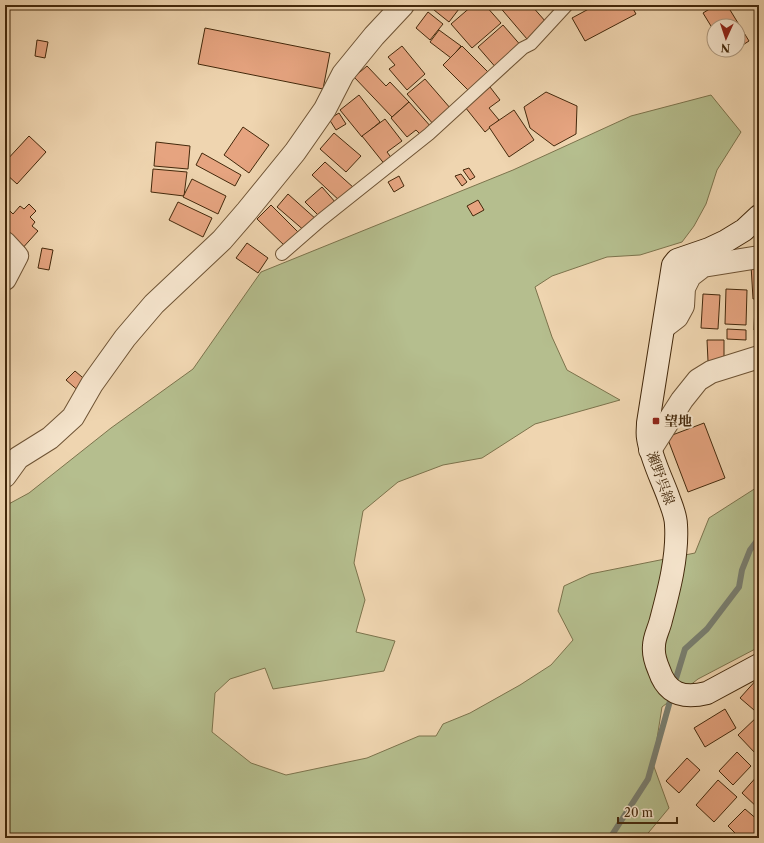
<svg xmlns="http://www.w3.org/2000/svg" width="764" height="843" viewBox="0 0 764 843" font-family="'Libre Caslon Text','Noto Serif JP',serif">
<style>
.green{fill:#b5be8e;stroke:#7c734c}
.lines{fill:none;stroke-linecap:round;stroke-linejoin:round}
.stream{stroke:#787e70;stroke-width:6}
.building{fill:#e6a480;stroke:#43280b}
.service-casing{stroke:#6e5334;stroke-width:14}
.minor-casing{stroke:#6e5334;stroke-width:24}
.secondary-casing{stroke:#43280b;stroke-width:24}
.service{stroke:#f5e4cc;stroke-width:12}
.minor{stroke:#f5e4cc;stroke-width:22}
.secondary{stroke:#f5e4cc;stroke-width:22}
.poi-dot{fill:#8f2418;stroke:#f5e4cc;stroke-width:1.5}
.labels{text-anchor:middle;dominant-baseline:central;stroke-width:4;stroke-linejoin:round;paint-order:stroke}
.poi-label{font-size:14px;font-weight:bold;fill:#43280b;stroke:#f5e4cc;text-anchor:start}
.street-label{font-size:14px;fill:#43280b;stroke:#f5e4cc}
</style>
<rect width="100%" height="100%" fill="#efd5b0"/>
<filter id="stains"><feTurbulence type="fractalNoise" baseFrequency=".005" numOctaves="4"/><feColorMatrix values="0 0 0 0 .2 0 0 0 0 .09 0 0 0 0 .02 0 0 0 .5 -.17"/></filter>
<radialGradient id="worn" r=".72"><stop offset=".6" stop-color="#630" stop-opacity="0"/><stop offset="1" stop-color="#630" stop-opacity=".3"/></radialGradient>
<polygon class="green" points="711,95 741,132 717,170 706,204 694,226 682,242 640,255 607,257 552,276 535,287 552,337 567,370 620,400 535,424 482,458 443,465 398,482 363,511 354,563 365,600 356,632 395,641 384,671 273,689 265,668 230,679 215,693 212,732 251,763 286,775 367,758 419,736 436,736 443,724 470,713 520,685 551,665 573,640 558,611 564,586 590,574 695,553 709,518 759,486 759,647 698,679 662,707 653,764 669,808 644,838 5,838 5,506 29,493 111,428 193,369 261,272 513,170 631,116"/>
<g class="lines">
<g class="stream">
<polyline points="674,685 685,649 707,629 739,587 742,570 750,550 759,538"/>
<polyline points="610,838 648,779 672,694"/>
</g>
</g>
<g class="building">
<polygon points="438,5 462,5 449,22 434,10"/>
<polygon points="473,5 485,5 501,23 472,48 451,24"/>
<polygon points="498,5 531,5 546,22 527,39"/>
<polygon points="596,5 631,5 636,14 585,41 572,18"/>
<polygon points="716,5 727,5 749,41 738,48 738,26 714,26 714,31 703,13"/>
<polygon points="428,12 443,24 430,40 416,28"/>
<polygon points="503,25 523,48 498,70 478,47"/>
<polygon points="205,28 330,53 323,89 198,64"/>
<polygon points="439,30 461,46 451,58 430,42"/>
<polygon points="37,40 48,42 45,58 35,56"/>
<polygon points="402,46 425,74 407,90 389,69 395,65 388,57"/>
<polygon points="462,46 491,75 472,94 443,65"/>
<polygon points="367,66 386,86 390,82 409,102 392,117 354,77"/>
<polygon points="425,79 451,109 434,125 407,94"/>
<polygon points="490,87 500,100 489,108 499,120 485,132 465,107"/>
<polygon points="546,92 577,106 576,134 554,146 530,128 524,107"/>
<polygon points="359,95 380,122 362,137 340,110"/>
<polygon points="409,102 432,128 422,136 416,130 407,137 391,118"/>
<polygon points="514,110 534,140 509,157 489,127"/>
<polygon points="339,113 346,124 336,130 329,119"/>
<polygon points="385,119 402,141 387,152 393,160 386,166 362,136"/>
<polygon points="243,127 269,145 249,173 224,155"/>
<polygon points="334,133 361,156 346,172 320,149"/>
<polygon points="29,136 46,152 17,184 5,173 5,162"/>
<polygon points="156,142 190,146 188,169 154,166"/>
<polygon points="202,153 241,175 235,186 196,165"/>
<polygon points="325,162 354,188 341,202 312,175"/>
<polygon points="469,168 475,177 470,180 463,170"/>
<polygon points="153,169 187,172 184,196 151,192"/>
<polygon points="461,174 467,182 462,186 455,176"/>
<polygon points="399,176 404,186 394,192 388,182"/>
<polygon points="192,179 226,196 218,214 183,197"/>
<polygon points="322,187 336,203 320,217 305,202"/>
<polygon points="288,194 317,220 306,232 277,207"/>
<polygon points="478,200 484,210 473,216 467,206"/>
<polygon points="178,202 212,218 203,237 169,220"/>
<polygon points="29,204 36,211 30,217 35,222 32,226 38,231 20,251 5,238 5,212 8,209 13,214 20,206 24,209"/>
<polygon points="271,205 300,234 287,248 257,219"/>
<polygon points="247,243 268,258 258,273 236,258"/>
<polygon points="42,248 53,250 49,270 38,268"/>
<polygon points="751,265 759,265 759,298 753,299"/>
<polygon points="726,289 747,290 746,325 725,324"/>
<polygon points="703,294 720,295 718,329 701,328"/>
<polygon points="755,304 759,304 759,330 754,330"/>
<polygon points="727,329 746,330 746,340 727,339"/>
<polygon points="707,340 724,340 724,361 708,361"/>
<polygon points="75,371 89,383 81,393 66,380"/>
<polygon points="704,423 725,478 688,492 667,437"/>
<polygon points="758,678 759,704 754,710 740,698"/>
<polygon points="725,709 736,728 705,747 694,728"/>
<polygon points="759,715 759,752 756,754 738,735"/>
<polygon points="737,752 751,766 733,785 719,771"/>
<polygon points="687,758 700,770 679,793 666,781"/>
<polygon points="759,774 759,809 742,793"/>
<polygon points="718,780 737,797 714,822 696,805"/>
<polygon points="745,809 759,821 759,831 752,838 740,838 728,826"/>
</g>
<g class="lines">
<g class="service-casing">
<polyline id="service" points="282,254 321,220 429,134 523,48 531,44 567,5"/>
</g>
<g class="minor-casing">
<g id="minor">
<polyline points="5,243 17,256 5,279"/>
<polyline points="664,327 677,317 683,306 684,288 690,276 703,266 759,257"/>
<polyline points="650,450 682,400 698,380 711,372 759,357"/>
<polyline points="5,476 18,458 50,438 73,417 92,384 125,338 154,304 222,240 247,211 295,152 325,109 343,74 374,36 403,5"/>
</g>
</g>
<g class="secondary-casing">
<path id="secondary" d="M 759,216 L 744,230 L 726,241 L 709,249 L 677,260 L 673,265 L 648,423 C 648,428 647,434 648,438 C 651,458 661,477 668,496 C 671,505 676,515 676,525 C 678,556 669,590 661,620 C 659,629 654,637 654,646 C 653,655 656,663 659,670 C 667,694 683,699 707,693 L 759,665"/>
</g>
<use href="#service" class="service"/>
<use href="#minor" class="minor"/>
<use href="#secondary" class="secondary"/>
</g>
<rect class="poi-dot" x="652" y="417" width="8" height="8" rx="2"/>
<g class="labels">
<g class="poi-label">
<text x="664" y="421">望地</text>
</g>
<g class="street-label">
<text transform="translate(661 478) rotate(70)">瀬野呉線</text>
</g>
</g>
<rect width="764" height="843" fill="none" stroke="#efd5b0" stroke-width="20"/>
<rect x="6" y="6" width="752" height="831" fill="none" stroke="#43280b" stroke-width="2"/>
<rect x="10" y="10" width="744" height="823" fill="none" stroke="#43280b"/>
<g transform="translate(726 38) rotate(183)"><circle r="19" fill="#f5e4cc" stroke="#ae997f"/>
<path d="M0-3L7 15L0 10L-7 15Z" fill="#8f2418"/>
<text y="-6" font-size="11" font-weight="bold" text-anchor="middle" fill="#43280b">N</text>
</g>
<path d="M618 817v6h59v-6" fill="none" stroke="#43280b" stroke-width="2"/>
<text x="624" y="817" font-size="12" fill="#43280b" stroke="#f5e4cc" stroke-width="3" paint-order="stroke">20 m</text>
<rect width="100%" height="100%" filter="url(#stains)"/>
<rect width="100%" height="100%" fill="url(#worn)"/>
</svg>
